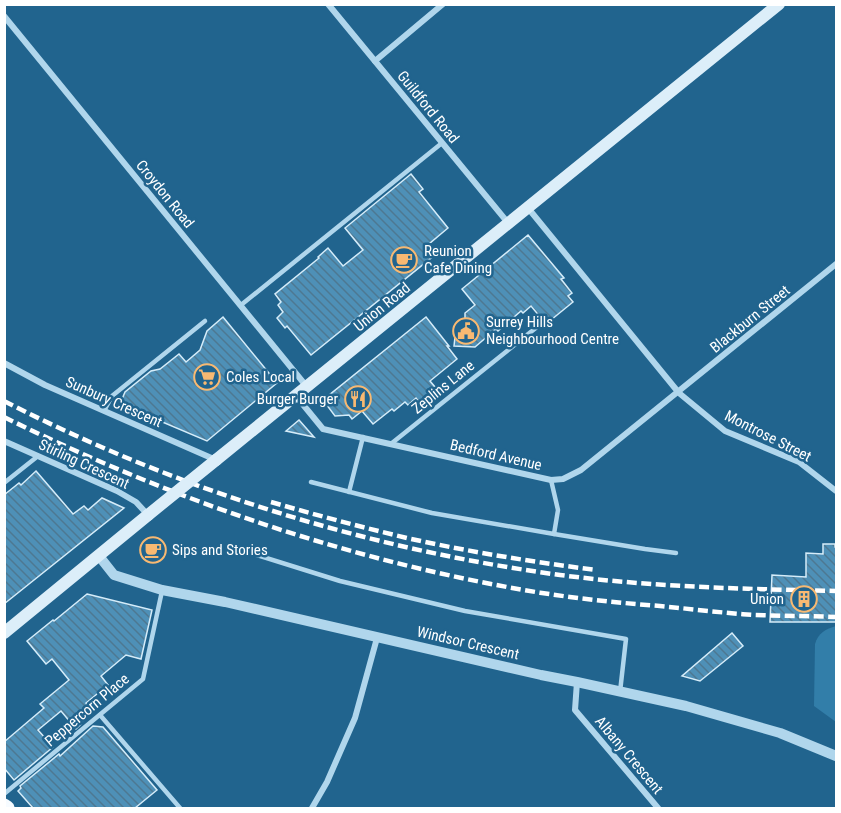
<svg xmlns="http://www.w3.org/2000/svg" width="841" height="813" viewBox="0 0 841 813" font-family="'Roboto Condensed',sans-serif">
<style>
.green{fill:#327ea9}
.building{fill:url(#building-back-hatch);stroke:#d5ecf9;stroke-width:1.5}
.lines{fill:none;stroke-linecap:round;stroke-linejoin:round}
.service{stroke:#b0d6ec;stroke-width:4.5}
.minor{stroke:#b0d6ec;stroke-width:6}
.tertiary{stroke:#b0d6ec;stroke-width:10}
.secondary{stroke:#dceef9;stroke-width:12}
.primary{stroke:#f6fbff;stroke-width:15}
.rail{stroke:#fff;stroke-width:4.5;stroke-dasharray:10 4.5;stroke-linecap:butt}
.secondary-bridge{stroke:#dceef9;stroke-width:12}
.labels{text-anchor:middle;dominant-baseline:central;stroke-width:5;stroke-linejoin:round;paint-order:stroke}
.street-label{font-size:15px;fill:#fff;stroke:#21648e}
.poi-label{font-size:15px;fill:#fff;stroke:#21648e;text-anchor:start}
</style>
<defs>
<pattern id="building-back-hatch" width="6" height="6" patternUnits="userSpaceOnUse" patternTransform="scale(1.5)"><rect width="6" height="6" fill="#4e90b7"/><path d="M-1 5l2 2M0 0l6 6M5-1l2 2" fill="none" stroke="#4d7892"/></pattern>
</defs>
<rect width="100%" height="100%" fill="#21648e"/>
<path class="green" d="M 836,626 L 836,722 L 814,706 L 815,644 C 818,633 826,629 836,626 Z"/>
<g class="building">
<polygon points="411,174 423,189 419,192 448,228 429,244 436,254 311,355 287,326 285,328 277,318 283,312 278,305 281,302 275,294 319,258 318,257 328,248 343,266 363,250 345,228"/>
<polygon points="528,235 564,278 561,279 572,293 568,296 573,302 546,324 531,306 523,313 521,311 498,331 496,329 475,347 454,346 456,328 465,320 465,313 475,305 462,289"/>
<polygon points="223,317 277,383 207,441 120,404 125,392 151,371 160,369 179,354 186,362 200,350 207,331"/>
<polygon points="426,317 449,346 447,346 457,359 430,381 441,394 424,408 416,398 408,405 405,402 394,411 392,409 373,424 362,411 352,419 349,415 335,416 323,400"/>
<polygon points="299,420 314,437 286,431"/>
<polygon points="36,471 73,514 84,506 88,510 102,498 124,508 4,604 4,495 19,483 21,485"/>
<polygon points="823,544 835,544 835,547 837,547 837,622 770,622 772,575 806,577 806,553 823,554"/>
<polygon points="87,594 152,610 141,659 126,655 101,676 108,685 86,703 93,712 78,725 80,725 76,729 61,711 38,730 53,747 14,780 4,768 4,742 44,708 40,704 69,680 52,659 46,664 27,641 53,620 54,621"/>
<polygon points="732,633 743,646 700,681 682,676"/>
<polygon points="93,726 103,727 157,790 135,808 33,808 18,791 21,788 20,786 59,754 60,756"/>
</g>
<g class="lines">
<g class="service">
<polyline points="241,305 442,143"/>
<polyline points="104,411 112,396 205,321"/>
<polyline points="392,443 537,327"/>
<polyline points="311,482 432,513 554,534 558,510 551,480"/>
<polyline points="4,483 38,456"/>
<polyline points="349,492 363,437"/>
<polyline points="554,534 645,549 676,553"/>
<polyline points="241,550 340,581 465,611 626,639 620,692"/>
<polyline points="100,715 180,808"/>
<polyline points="4,794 143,679 162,591"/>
</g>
<g class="minor">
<polyline points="328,4 509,224"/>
<polyline points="4,16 307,387"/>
<polyline points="375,61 443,4"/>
<polyline points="528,208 679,393 725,431 799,462 836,491"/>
<polyline points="4,363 45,385 216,460"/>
<polyline points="296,396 323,429 551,480 563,479 581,470 836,264"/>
<polyline points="4,441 117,491 136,502 148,515"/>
<polyline points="577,682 575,710 658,808"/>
<polyline points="312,808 327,782 355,718 377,638"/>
</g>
<polyline class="tertiary" points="99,556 114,575 162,590 225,602 541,675 577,682 686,706 780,733 836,756"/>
<g class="secondary">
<polyline points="216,460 779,4"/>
<polyline points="4,633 148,515"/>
</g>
<polyline class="primary" points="4,806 7,808"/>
<g class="rail">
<path d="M 4,401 C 178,490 367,549 560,575 C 652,587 744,589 836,591"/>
<path d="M 4,417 C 174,501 356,563 542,593 C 581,599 620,603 660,606 C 691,609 723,613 755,615 C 782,616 809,616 836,617"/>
<path d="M 271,502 C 316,515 361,527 407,538 C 470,552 533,562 596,570"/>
</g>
<polyline class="secondary-bridge" points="148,515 216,460"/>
</g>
<defs>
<g id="cafe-ring" transform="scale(1.35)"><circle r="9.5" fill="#21648e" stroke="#f8b972" stroke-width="1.5"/><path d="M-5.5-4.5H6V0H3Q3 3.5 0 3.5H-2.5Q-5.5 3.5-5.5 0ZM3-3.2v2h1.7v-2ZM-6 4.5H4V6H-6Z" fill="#f8b972"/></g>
<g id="civic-ring" transform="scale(1.35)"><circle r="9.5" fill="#21648e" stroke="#f8b972" stroke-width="1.5"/><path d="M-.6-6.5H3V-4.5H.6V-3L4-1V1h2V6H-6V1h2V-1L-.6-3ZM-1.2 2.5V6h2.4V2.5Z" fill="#f8b972"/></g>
<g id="supermarket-ring" transform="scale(1.35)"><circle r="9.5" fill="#21648e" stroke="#f8b972" stroke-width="1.5"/><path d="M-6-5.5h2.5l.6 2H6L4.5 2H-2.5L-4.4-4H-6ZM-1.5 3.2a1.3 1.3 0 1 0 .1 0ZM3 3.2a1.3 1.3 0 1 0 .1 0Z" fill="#f8b972"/></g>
<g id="restaurant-ring" transform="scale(1.35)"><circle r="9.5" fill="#21648e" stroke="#f8b972" stroke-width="1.5"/><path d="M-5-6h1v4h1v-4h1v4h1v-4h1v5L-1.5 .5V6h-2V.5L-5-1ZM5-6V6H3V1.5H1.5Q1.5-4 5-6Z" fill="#f8b972"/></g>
<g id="building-ring" transform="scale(1.35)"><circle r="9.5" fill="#21648e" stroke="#f8b972" stroke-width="1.5"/><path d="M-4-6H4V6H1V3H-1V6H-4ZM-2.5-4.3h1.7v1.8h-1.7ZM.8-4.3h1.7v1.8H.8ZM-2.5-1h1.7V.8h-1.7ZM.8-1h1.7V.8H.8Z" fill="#f8b972"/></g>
</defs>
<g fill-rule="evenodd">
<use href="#cafe-ring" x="404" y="260"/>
<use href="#civic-ring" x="466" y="331"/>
<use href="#supermarket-ring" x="207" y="377"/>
<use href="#restaurant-ring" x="358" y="399"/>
<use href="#cafe-ring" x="153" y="550"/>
<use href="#building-ring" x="804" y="599"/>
</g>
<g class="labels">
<g class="street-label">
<text transform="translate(428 107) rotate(51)">Guildford Road</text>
<text transform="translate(165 194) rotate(51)">Croydon Road</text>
<text transform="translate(382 307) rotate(-39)">Union Road</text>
<text transform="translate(750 319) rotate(-39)">Blackburn Street</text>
<text transform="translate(443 387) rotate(-39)">Zeplins Lane</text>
<text transform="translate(114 402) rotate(24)">Sunbury Crescent</text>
<text transform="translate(768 436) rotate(27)">Montrose Street</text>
<text transform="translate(496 455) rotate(13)">Bedford Avenue</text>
<text transform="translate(84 464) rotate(25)">Stirling Crescent</text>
<text transform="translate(468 643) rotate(13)">Windsor Crescent</text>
<text transform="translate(87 710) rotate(-40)">Peppercorn Place</text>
<text transform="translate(629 755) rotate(50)">Albany Crescent</text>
</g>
<g class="poi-label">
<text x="424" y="251">Reunion<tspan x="424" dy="17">Cafe Dining</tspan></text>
<text x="486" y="322">Surrey Hills<tspan x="486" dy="17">Neighbourhood Centre</tspan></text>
<text x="226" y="377">Coles Local</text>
<text x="338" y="399" text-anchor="end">Burger Burger</text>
<text x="172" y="550">Sips and Stories</text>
<text x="784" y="599" text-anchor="end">Union</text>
</g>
</g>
<rect width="841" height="813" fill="none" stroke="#ffffff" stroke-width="12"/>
</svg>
